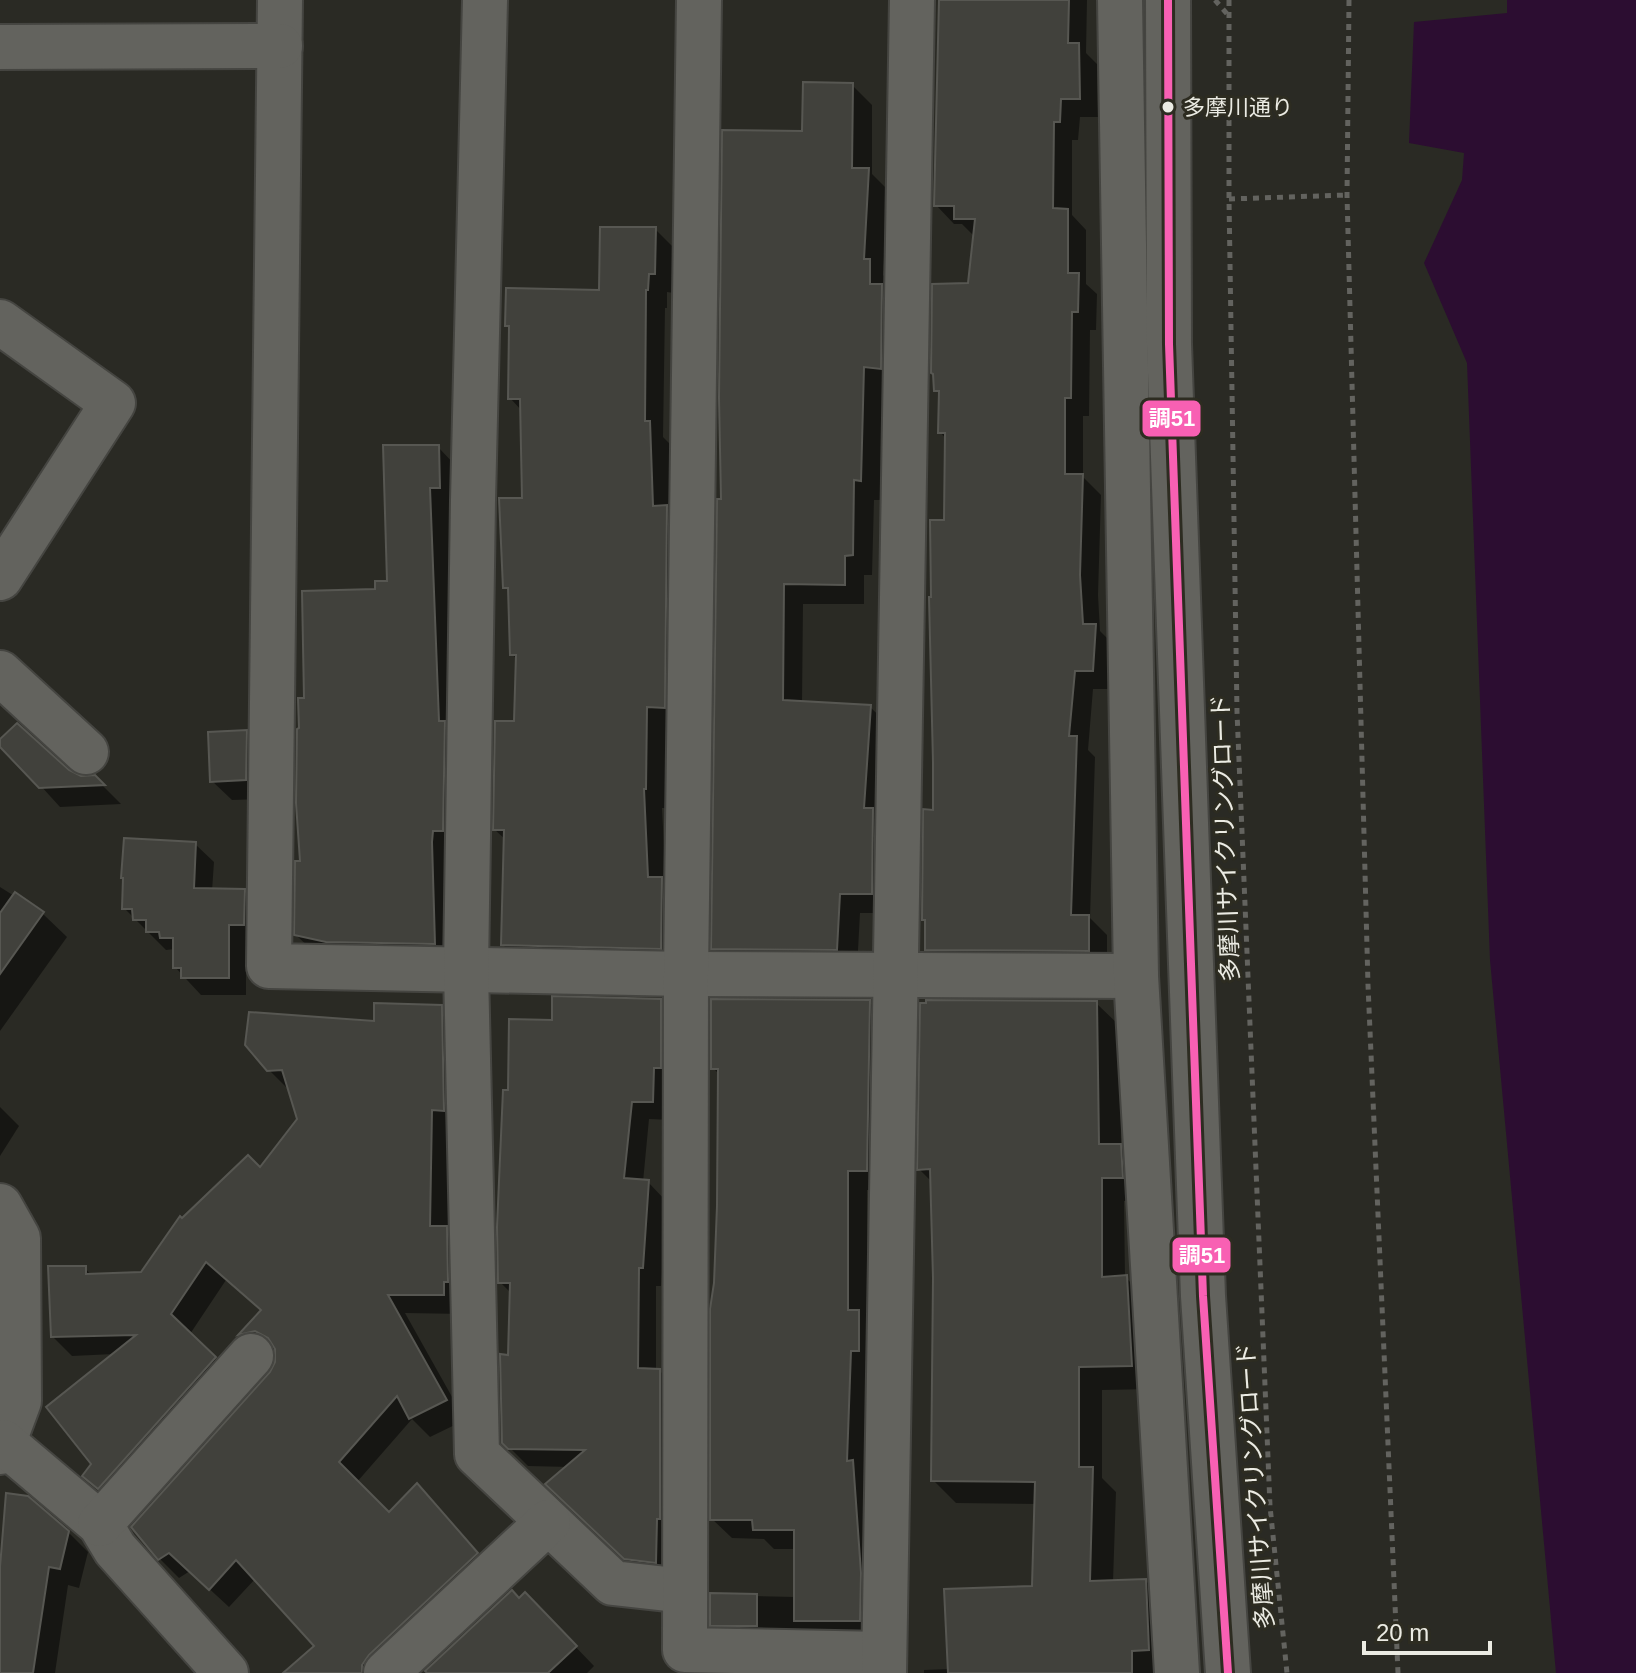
<svg xmlns="http://www.w3.org/2000/svg" width="1636" height="1673" viewBox="0 0 1636 1673" font-family="Arial,'Noto Sans JP',sans-serif">
<style>
.water{fill:#2c0d31}
.shadow{fill:#0007}
.building{fill:#41413c;stroke:#575752;stroke-width:2}
.lines{fill:none;stroke-linecap:round;stroke-linejoin:round}
.minor-casing{stroke:#454541;stroke-width:48}
.path{stroke:#63635f;stroke-width:5;stroke-dasharray:6 6;stroke-linecap:butt}
.minor{stroke:#63635e;stroke-width:44}
.bus-1-casing{stroke:#2d2c21;stroke-width:14}
.bus-1{stroke:#f860b3;stroke-width:8}
.bus-dot{fill:#ebebe3;stroke:#2d2c21;stroke-width:3}
.labels{text-anchor:middle;dominant-baseline:central;stroke-width:6;stroke-linejoin:round;paint-order:stroke}
.bus-label{font-size:22px;fill:#ebebe3;stroke:#2d2c21;text-anchor:start}
.street-label{font-size:24px;fill:#ebebe3;stroke:#2d2c21}
.line-badge{stroke:#2d2c21;stroke-width:3}
.badge-label{font-size:22px;text-anchor:middle;font-weight:bold;fill:#fff}
</style>
<rect width="100%" height="100%" fill="#2a2a24"/>
<polygon class="water" points="1507,0 1636,0 1636,1673 1556,1673 1490,960 1467,363 1424,263 1462,180 1464,153 1409,143 1414,22 1507,13"/>
<g class="shadow">
<polygon points="939,0 1087,0 1086,53 1097,64 1098,117 1080,117 1078,140 1072,140 1072,215 1086,230 1086,284 1097,294 1096,330 1090,330 1089,416 1083,416 1083,477 1101,495 1098,595 1100,631 1114,645 1111,689 1093,689 1088,750 1095,757 1090,918 1107,935 1107,969 946,968 927,949 927,922 924,919 935,812 946,522 947,440 940,432 941,395 936,390 970,285 975,237 962,224 954,224 936,205"/>
<polygon points="852,85 872,105 872,174 888,190 883,275 889,281 881,500 874,500 872,575 864,575 864,604 803,604 802,703 870,707 891,727 891,913 860,913 857,969 733,968 713,948 723,501 804,133"/>
<polygon points="655,229 675,249 674,293 667,292 667,308 665,308 663,437 669,443 683,727 666,726 665,808 662,808 666,884 680,967 522,964 503,945 506,840 495,830 516,723 518,661 512,654 510,593 505,587 524,500 522,411 510,398 511,328 507,325 601,292"/>
<polygon points="438,447 457,467 459,507 449,507 457,736 454,963 316,954 296,935 302,863 306,700 377,591 389,582"/>
<polygon points="246,732 266,752 265,799 232,800 212,781"/>
<polygon points="0,741 81,779 94,777 121,804 60,807"/>
<polygon points="195,844 214,862 212,891 244,891 262,909 262,942 246,943 246,995 201,995 175,967 175,949 166,950 124,908"/>
<polygon points="0,887 43,914 67,937 0,1031"/>
<polygon points="660,1000 679,1019 671,1120 649,1119 643,1182 648,1182 666,1201 661,1286 656,1286 656,1371 660,1371 678,1389 674,1580 645,1577 566,1502 569,1467 528,1466 504,1442 511,1293 500,1282 510,1092 554,1022"/>
<polygon points="869,1002 889,1022 886,1190 867,1190 867,1321 878,1332 879,1640 732,1644 712,1625 712,1595 796,1597 796,1549 774,1549 764,1539 732,1538 712,1519 720,1075 713,1068"/>
<polygon points="1096,1003 1120,1026 1121,1147 1143,1169 1145,1200 1124,1201 1125,1277 1149,1300 1154,1389 1102,1390 1102,1478 1116,1492 1113,1582 1146,1581 1169,1604 1171,1673 924,1673 924,1670 949,1669 1034,1588 1037,1504 956,1503 933,1480 935,1278 932,1182 919,1169"/>
<polygon points="441,1007 460,1026 450,1129 448,1230 465,1247 463,1314 405,1313 465,1420 430,1437 412,1419 357,1482 389,1515 436,1505 496,1573 389,1673 286,1673 317,1646 256,1578 229,1607 190,1571 179,1578 160,1559 277,1362 277,1350 259,1354 241,1335 263,1312 226,1280 190,1334 234,1378 103,1495 84,1476 94,1464 114,1354 72,1356 53,1337 85,1268 92,1276 142,1274 182,1220 260,1170 299,1119 288,1089 268,1069 376,1023"/>
<polygon points="0,1107 19,1126 0,1156"/>
<polygon points="68,1532 88,1552 79,1588 68,1585 55,1673 0,1673 0,1591"/>
<polygon points="511,1593 519,1601 544,1614 594,1666 587,1673 425,1673"/>
</g>
<g class="building">
<polygon points="939,0 1069,0 1068,43 1079,43 1080,99 1061,99 1060,122 1054,122 1053,208 1068,209 1068,273 1079,273 1078,312 1072,312 1071,398 1065,398 1065,474 1083,474 1080,575 1083,624 1096,624 1093,671 1075,671 1069,736 1077,736 1071,915 1089,915 1089,951 925,950 925,920 922,920 923,809 933,810 933,762 929,597 931,597 930,520 944,520 945,433 938,433 939,391 934,391 933,374 931,373 932,284 968,283 975,219 954,219 954,206 934,206"/>
<polygon points="803,82 853,83 852,168 869,168 864,259 870,259 870,284 882,284 881,369 864,367 861,481 854,480 853,555 845,556 845,585 784,584 783,700 871,705 864,808 873,808 872,894 840,894 837,950 711,949 717,499 721,499 719,398 722,130 802,131"/>
<polygon points="600,227 656,227 655,274 649,274 648,290 646,290 645,421 650,421 653,506 667,505 665,708 647,707 646,789 644,789 648,877 662,877 661,949 501,945 504,830 493,830 495,721 514,721 516,655 510,655 508,588 503,588 499,498 522,498 520,399 508,399 509,326 505,326 506,288 599,290"/>
<polygon points="383,445 439,445 440,488 430,488 439,721 445,721 443,831 433,831 432,842 435,944 326,942 294,935 295,861 300,861 296,803 297,729 299,728 298,698 304,698 302,591 375,589 375,581 387,581"/>
<polygon points="17,723 69,770 81,776 95,775 105,785 39,788 0,747 0,739"/>
<polygon points="247,730 246,780 210,782 208,732"/>
<polygon points="124,838 196,842 194,888 245,889 244,925 229,925 229,978 181,978 181,968 173,968 173,938 160,938 159,932 146,932 146,920 133,920 132,909 122,909 123,878 121,878"/>
<polygon points="15,892 44,912 0,974 0,913"/>
<polygon points="552,996 661,999 661,1068 654,1068 653,1102 632,1102 624,1178 649,1180 643,1268 639,1268 638,1368 660,1369 660,1519 657,1519 656,1563 624,1559 545,1484 585,1450 508,1449 502,1443 500,1354 508,1355 510,1283 498,1283 497,1227 503,1090 508,1090 509,1019 552,1020"/>
<polygon points="711,999 870,1000 867,1171 848,1171 848,1310 859,1310 859,1351 851,1351 847,1461 853,1460 861,1573 860,1621 794,1621 794,1530 753,1530 752,1520 710,1520 710,1309 714,1283 717,1206 718,1069 711,1069"/>
<polygon points="926,1000 1097,1001 1099,1144 1121,1144 1123,1178 1102,1178 1102,1277 1127,1275 1132,1366 1079,1367 1079,1467 1093,1467 1090,1581 1146,1579 1149,1650 1132,1651 1132,1673 948,1673 944,1589 1032,1586 1035,1482 931,1481 933,1278 930,1169 917,1170 920,1003 926,1003"/>
<polygon points="374,1003 442,1005 444,1111 432,1110 430,1226 447,1226 448,1282 444,1282 444,1295 388,1295 447,1400 409,1419 397,1396 339,1462 389,1512 417,1483 478,1553 369,1655 362,1665 362,1673 283,1673 314,1646 236,1560 209,1590 169,1553 158,1560 131,1527 270,1372 275,1362 275,1349 268,1338 255,1331 238,1335 261,1310 206,1262 171,1314 216,1357 98,1489 82,1476 91,1464 46,1407 136,1335 51,1337 48,1266 86,1266 86,1274 141,1272 180,1216 182,1218 248,1155 260,1167 297,1119 282,1070 267,1071 245,1045 249,1012 374,1021"/>
<polygon points="6,1493 28,1496 69,1531 60,1569 49,1567 33,1673 0,1673 0,1567"/>
<polygon points="512,1590 519,1598 525,1592 577,1646 548,1673 427,1673 425,1671"/>
<polygon points="710,1593 757,1594 757,1626 710,1626"/>
</g>
<g class="lines">
<g class="minor-casing">
<g id="minor">
<polyline points="280,0 269,966 686,974 1136,976"/>
<polyline points="485,0 473,500 466,971 477,1454 613,1583 685,1591"/>
<polyline points="699,0 686,974 685,1650 884,1654"/>
<polyline points="1120,0 1136,976 1177,1673"/>
<polyline points="1168,0 1169,344 1191,964 1203,1296 1228,1673"/>
<polyline points="0,47 280,46"/>
<polyline points="0,322 113,403 0,578"/>
<polyline points="0,673 86,752"/>
<polyline points="0,1206 18,1238 19,1401 0,1452"/>
<polyline points="3,1442 100,1524 115,1549 226,1673"/>
<polyline points="100,1524 251,1356"/>
<polyline points="386,1673 548,1522"/>
<polyline points="884,1673 912,0"/>
</g>
</g>
<g class="path">
<polyline points="1215,0 1229,16"/>
<polyline points="1229,0 1229,199 1237,712 1270,1506 1287,1673"/>
<polyline points="1349,0 1347,195 1368,985 1398,1673"/>
<polyline points="1229,199 1347,195"/>
</g>
<use href="#minor" class="minor"/>
<g class="bus-1-casing">
<polyline id="bus-1" points="1168,0 1169,344 1191,964 1203,1296 1228,1673"/>
</g>
<use href="#bus-1" class="bus-1"/>
</g>
<circle class="bus-dot" cx="1168" cy="107" r="7"/>
<g class="labels">
<g class="bus-label">
<text x="1183" y="107">多摩川通り</text>
</g>
<g class="street-label">
<text transform="translate(1225 838) rotate(-92)">多摩川サイクリングロード</text>
<text transform="translate(1255 1486) rotate(-94)">多摩川サイクリングロード</text>
</g>
</g>
<g class="line-badge">
<rect x="1141" y="399" width="61" height="39" rx="8" fill="#f860b3"/>
<rect x="1171" y="1236" width="61" height="38" rx="8" fill="#f860b3"/>
</g>
<g class="badge-label">
<text x="1172" y="426">調51</text>
<text x="1202" y="1263">調51</text>
</g>
<path d="M1364 1641v12h126v-12" fill="none" stroke="#ebebe3" stroke-width="4"/>
<text x="1376" y="1641" font-size="24" fill="#ebebe3" stroke="#2d2c21" stroke-width="6" paint-order="stroke">20 m</text>
</svg>
